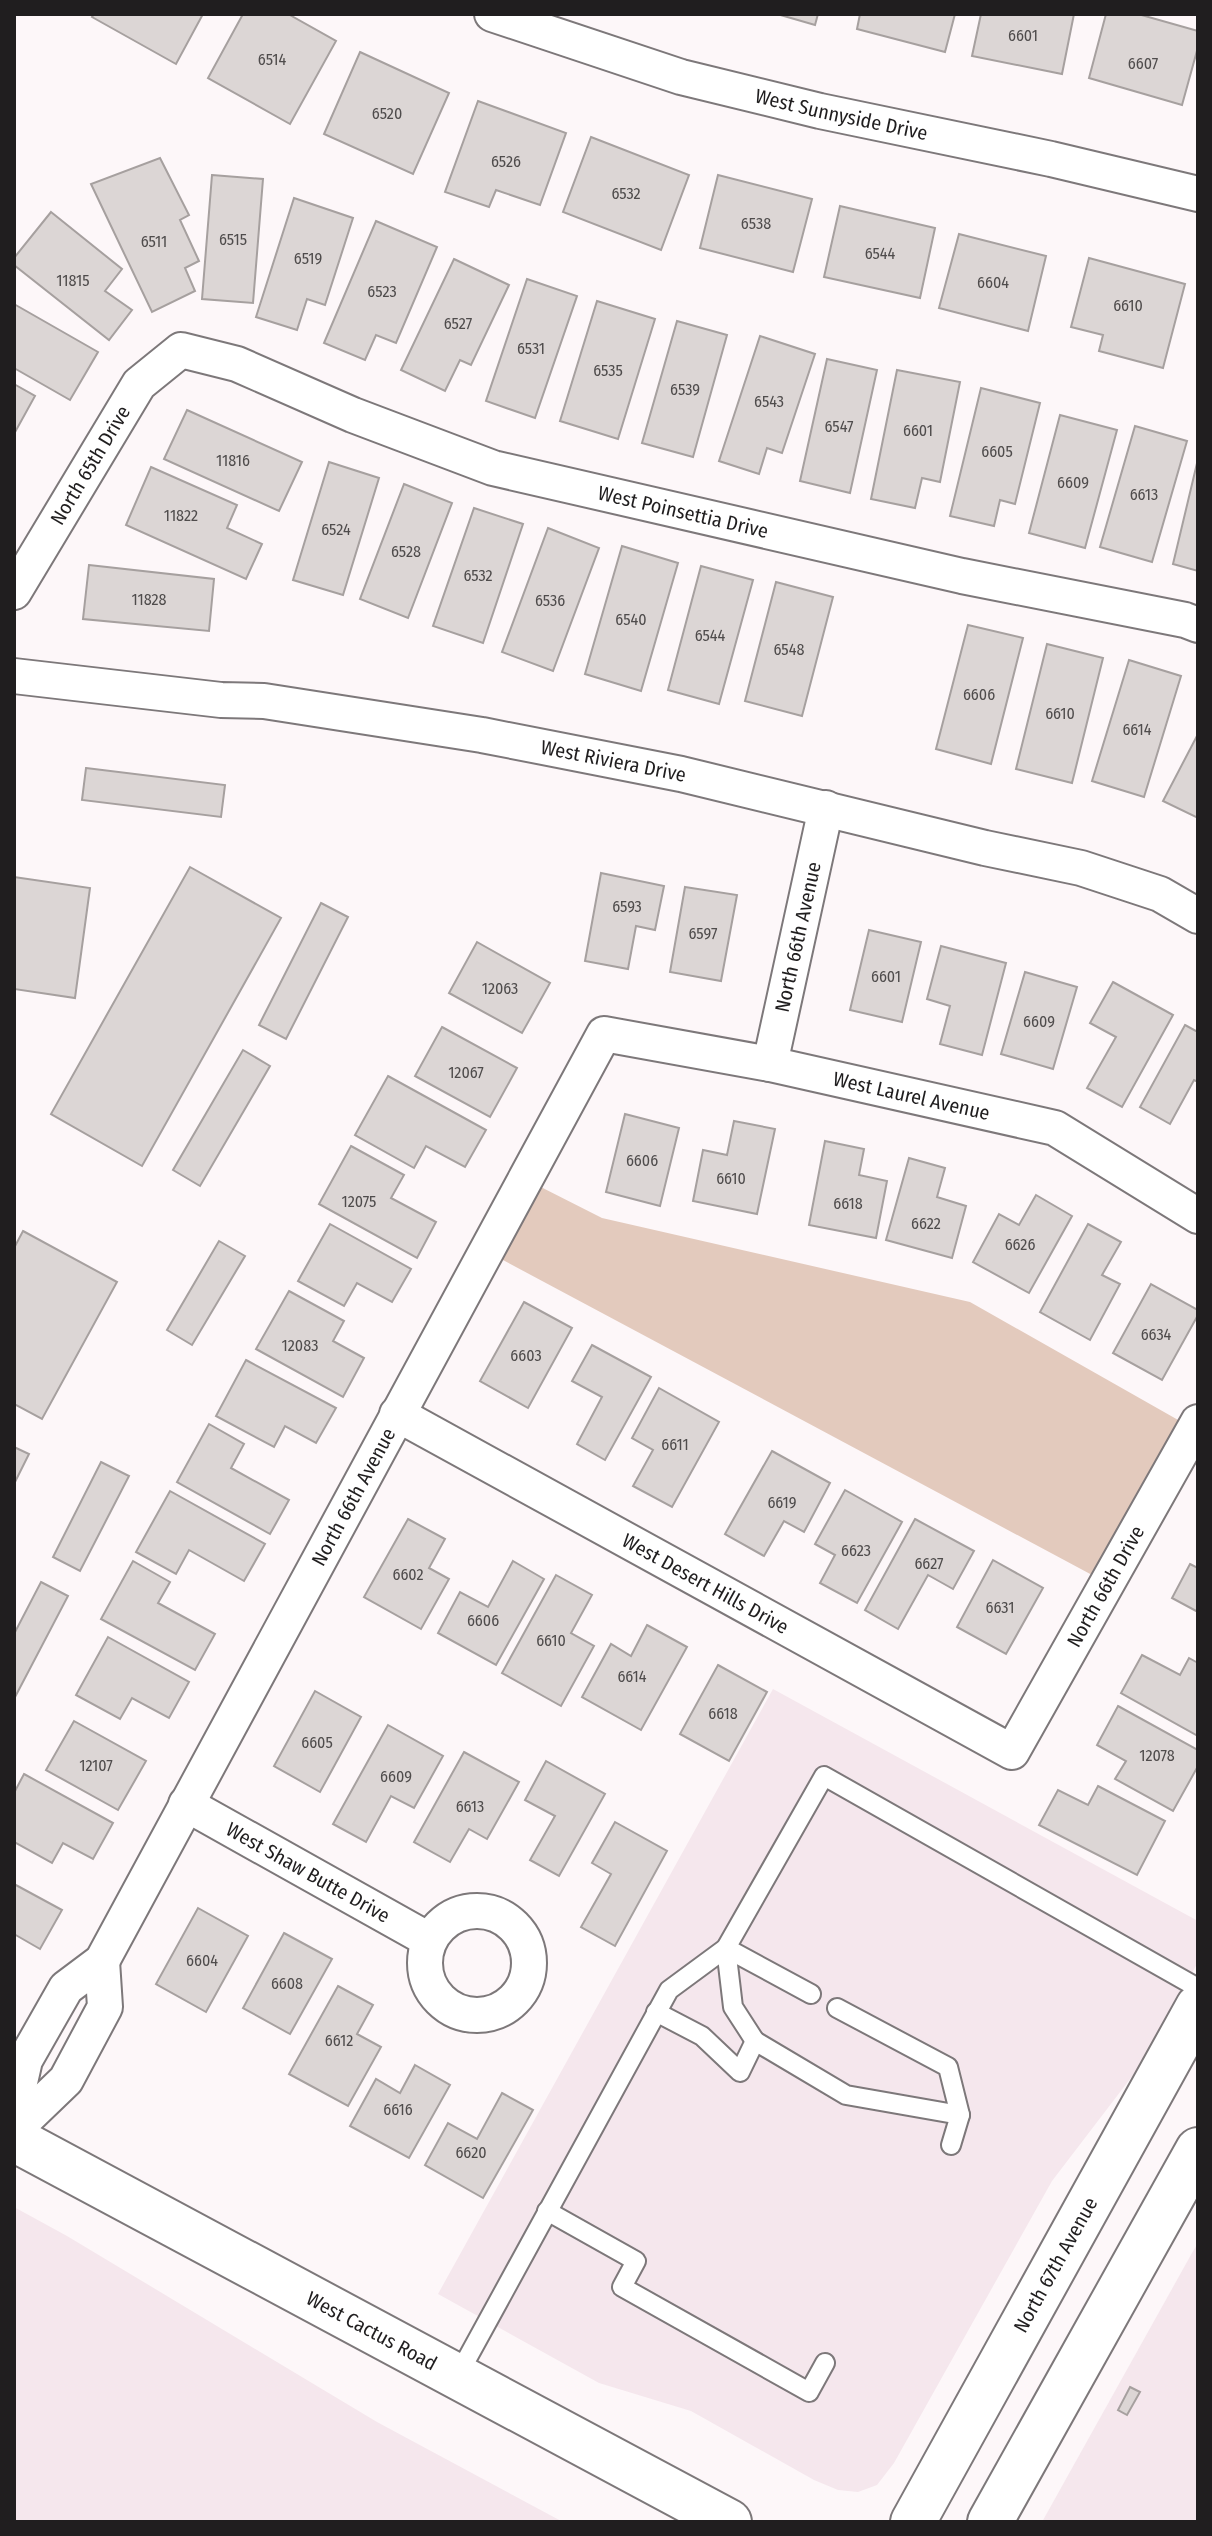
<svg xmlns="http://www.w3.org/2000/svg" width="1212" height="2536" viewBox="0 0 1212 2536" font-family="'Fira Sans Condensed',sans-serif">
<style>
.built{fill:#f5e7ed}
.green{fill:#e3cabd}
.building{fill:#dcd6d5;stroke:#a6a09f;stroke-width:2}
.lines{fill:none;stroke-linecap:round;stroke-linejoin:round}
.service-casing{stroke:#7d787a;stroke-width:22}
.minor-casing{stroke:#7d787a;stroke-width:38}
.secondary-casing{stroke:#7d787a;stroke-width:48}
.service{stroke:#fff;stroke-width:18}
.minor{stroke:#fff;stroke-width:34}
.secondary{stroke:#fff;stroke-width:44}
.labels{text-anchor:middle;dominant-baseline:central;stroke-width:7;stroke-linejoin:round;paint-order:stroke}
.number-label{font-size:16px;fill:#4f4c4c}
.street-label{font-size:20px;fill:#201e1f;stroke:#fff}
</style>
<rect width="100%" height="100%" fill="#fdf7f9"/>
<g class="built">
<polygon points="773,1689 1198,1921 1198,1962 1143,2062 1052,2181 894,2463 877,2485 858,2492 838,2490 814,2480 691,2411 599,2383 438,2294"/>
<polygon points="14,2207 67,2236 377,2422 563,2522 14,2522"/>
<polygon points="1198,2243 1198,2522 1042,2522 1192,2253"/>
</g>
<polygon class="green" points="525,1179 602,1218 970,1302 1194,1429 1107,1583 486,1251"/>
<g class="building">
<polygon points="94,14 203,14 176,64 92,17"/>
<polygon points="243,14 288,14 336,41 290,124 208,78"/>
<polygon points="777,14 818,14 815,25"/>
<polygon points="860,14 955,14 945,52 857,29"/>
<polygon points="981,14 1074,14 1062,74 972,56"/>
<polygon points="1106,14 1138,14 1198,31 1198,47 1182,105 1089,78"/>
<polygon points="360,52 449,93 413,174 324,134"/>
<polygon points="478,101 566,133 540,205 496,190 489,207 445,192"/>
<polygon points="591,137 689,175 661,250 563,212"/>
<polygon points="160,158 189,215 180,220 199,261 185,268 195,291 152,312 91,184"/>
<polygon points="212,175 263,179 253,303 202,299"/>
<polygon points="718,175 812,199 793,272 700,248"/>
<polygon points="294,198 353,218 325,305 307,299 297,330 256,317"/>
<polygon points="840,206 935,228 920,298 824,277"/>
<polygon points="51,212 122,269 105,291 132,310 109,340 14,265 14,258"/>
<polygon points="376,221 437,247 396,343 376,335 365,360 324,343"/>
<polygon points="959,234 1046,256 1028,331 939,308"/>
<polygon points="1089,258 1185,284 1163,368 1099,351 1103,335 1071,327"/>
<polygon points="454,259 509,285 471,365 460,360 445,391 401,370"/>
<polygon points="527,279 577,296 535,418 486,401"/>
<polygon points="597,301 655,319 618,439 560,421"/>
<polygon points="14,304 98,352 70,400 14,368"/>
<polygon points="677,321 727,335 693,457 642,443"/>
<polygon points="760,336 815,354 782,453 767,448 759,474 719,461"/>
<polygon points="827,359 877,370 850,493 800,481"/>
<polygon points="897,370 960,382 940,482 922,478 915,508 871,499"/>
<polygon points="14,384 35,396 14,434"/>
<polygon points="981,388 1040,403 1015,504 1000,500 994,526 950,516"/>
<polygon points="187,410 302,462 279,511 164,459"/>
<polygon points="1060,415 1117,430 1085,548 1029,533"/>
<polygon points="1135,426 1187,441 1152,562 1100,547"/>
<polygon points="1198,459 1198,571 1173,564"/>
<polygon points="329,462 379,478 343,595 293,580"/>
<polygon points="151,467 237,505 227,528 262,544 246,579 126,525"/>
<polygon points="404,484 452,503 408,618 360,599"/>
<polygon points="474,508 523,524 483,643 433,626"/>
<polygon points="548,528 599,548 553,671 502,652"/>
<polygon points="622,546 678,563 641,691 585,674"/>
<polygon points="89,565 214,579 209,631 83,619"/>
<polygon points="701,566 753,580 719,704 668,690"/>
<polygon points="776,582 833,597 802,716 745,701"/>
<polygon points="968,625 1023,638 991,764 936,749"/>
<polygon points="1047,644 1103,658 1072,783 1016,769"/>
<polygon points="1129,660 1181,676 1144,797 1092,781"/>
<polygon points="1198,734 1198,818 1163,801"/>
<polygon points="86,768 225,785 221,817 82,800"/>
<polygon points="190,867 281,918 142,1166 51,1114"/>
<polygon points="601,873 664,886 655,930 636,926 628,969 585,961"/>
<polygon points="14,877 90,888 75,998 14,989"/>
<polygon points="685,887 737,895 721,981 670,972"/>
<polygon points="321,903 348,917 286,1039 259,1025"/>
<polygon points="869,930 921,942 902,1022 850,1010"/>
<polygon points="477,942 550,983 522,1033 449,993"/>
<polygon points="941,946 1006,963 982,1055 940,1044 950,1006 927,999"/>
<polygon points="1025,972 1077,987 1053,1069 1001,1054"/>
<polygon points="1113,982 1173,1015 1122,1107 1087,1088 1116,1037 1090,1023"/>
<polygon points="1185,1025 1198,1032 1198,1082 1194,1080 1170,1124 1140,1107"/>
<polygon points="442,1027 517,1068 490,1117 415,1076"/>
<polygon points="243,1050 270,1066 200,1186 173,1170"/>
<polygon points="388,1076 486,1130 465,1167 426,1146 414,1168 355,1135"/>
<polygon points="625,1114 679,1128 660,1206 606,1192"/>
<polygon points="734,1121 775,1129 757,1214 693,1201 703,1150 727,1155"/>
<polygon points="825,1141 864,1149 859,1175 887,1181 876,1238 809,1225"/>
<polygon points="351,1146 404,1175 391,1198 436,1222 417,1258 319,1204"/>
<polygon points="909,1158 945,1168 937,1197 966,1206 952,1258 886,1240"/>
<polygon points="1036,1195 1072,1216 1029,1293 973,1262 999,1214 1019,1225"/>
<polygon points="330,1224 411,1269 392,1302 357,1283 344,1306 298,1281"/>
<polygon points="1088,1224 1121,1242 1102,1275 1120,1284 1090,1340 1040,1312"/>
<polygon points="23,1231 117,1282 42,1419 14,1404 14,1248"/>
<polygon points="219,1241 245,1256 192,1345 167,1330"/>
<polygon points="1151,1284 1198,1310 1198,1315 1162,1380 1113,1353"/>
<polygon points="289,1291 344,1321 333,1341 364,1358 343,1397 256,1349"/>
<polygon points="524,1302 572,1328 528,1408 480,1381"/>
<polygon points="592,1345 651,1377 605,1460 577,1444 602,1397 572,1381"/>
<polygon points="246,1360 336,1408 316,1443 285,1426 274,1447 216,1416"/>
<polygon points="659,1388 719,1422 672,1507 633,1486 653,1450 632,1438"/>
<polygon points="209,1424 244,1444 231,1468 289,1500 270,1534 177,1482"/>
<polygon points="14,1447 29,1454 14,1484"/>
<polygon points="772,1451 830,1483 804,1532 784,1521 764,1556 725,1534"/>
<polygon points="101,1462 129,1476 80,1571 53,1557"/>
<polygon points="845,1490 902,1522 857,1603 820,1583 835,1555 815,1544"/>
<polygon points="170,1491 265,1544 244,1581 189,1550 176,1574 136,1552"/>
<polygon points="408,1519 445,1539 429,1568 449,1579 421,1629 364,1597"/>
<polygon points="915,1519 974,1551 953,1589 928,1575 898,1629 865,1610"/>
<polygon points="993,1560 1043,1588 1006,1654 957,1627"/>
<polygon points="133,1561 170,1582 158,1603 215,1634 195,1670 101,1619"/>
<polygon points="513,1561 544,1579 496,1665 438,1633 460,1592 488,1607"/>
<polygon points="1190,1564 1198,1568 1198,1612 1172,1598"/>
<polygon points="556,1575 592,1595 571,1633 594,1646 561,1706 502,1673"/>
<polygon points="41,1582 68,1596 14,1699 14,1634"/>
<polygon points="647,1625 687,1647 641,1730 582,1697 611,1644 631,1656"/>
<polygon points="108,1637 189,1682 169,1718 132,1698 120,1719 76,1695"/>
<polygon points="1142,1655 1180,1675 1189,1658 1198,1663 1198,1736 1121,1693"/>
<polygon points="718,1665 767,1692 729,1761 680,1734"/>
<polygon points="315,1691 361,1717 320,1792 274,1766"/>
<polygon points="1118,1706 1198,1750 1198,1766 1173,1811 1115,1779 1126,1761 1097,1745"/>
<polygon points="74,1721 146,1761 118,1810 46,1770"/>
<polygon points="388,1725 443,1756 414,1808 391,1796 366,1842 333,1824"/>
<polygon points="464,1752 519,1782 487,1839 469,1829 450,1862 414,1842"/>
<polygon points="546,1761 605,1794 559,1876 530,1860 555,1816 525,1800"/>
<polygon points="24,1774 113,1823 93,1859 63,1843 52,1863 14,1842 14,1793"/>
<polygon points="1098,1786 1165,1821 1137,1875 1039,1825 1058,1790 1088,1805"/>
<polygon points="615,1822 667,1851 615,1946 581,1927 611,1874 592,1863"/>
<polygon points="14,1884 62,1910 40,1949 14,1934"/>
<polygon points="198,1908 248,1936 206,2012 156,1984"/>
<polygon points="284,1933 332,1959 290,2034 243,2008"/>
<polygon points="338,1986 373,2005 357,2034 381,2047 348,2106 289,2074"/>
<polygon points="415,2065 450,2085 409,2158 350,2126 376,2079 400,2093"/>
<polygon points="502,2093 533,2110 483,2198 425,2165 448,2123 477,2139"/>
<polygon points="1130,2387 1140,2392 1127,2415 1118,2410"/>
</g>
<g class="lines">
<g class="service-casing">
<g id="service">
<polyline points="726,1948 733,2007 755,2041"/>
<polyline points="726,1948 811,1994"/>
<polyline points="837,2008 948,2067 960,2115 951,2145"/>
<polyline points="656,2012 702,2036 740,2072 755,2041 846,2095 960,2115"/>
<polyline points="547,2211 636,2261 622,2287 809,2392 825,2363"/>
<polyline points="457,2377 669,1990 726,1948 824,1776 1198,1988"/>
</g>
</g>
<g class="minor-casing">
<g id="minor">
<path id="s1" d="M 492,14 L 681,77 L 820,111 L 1051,159 L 1198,194"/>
<path id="s2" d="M 14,592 L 139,384 L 181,350 L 237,364 L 353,415 L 493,468 L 962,576 L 1185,620 L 1198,625"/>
<path id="s3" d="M 14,676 L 221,700 L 264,701 L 482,735 L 681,774 L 985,848 L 1081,868 L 1160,894 L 1198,916"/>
<path id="s4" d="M 770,1064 L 826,808"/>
<path id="s5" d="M 397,1414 L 1012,1752 L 1198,1422"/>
<path id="s6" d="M 186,1804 L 429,1940"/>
<circle cx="477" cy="1963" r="52"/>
<path id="s7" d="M 14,2109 L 25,2060 L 66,1988 L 102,1961 L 604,1034 L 770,1064 L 1055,1128 L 1198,1216"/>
<polyline points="14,2130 66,2080 105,2007 102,1961"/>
</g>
</g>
<g class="secondary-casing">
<g id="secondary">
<path id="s8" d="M 14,2139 L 729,2522"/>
<path id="s9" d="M 913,2522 L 1198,2007"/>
<polyline points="990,2522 1198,2150"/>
</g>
</g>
<use href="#service" class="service"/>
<use href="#minor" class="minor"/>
<use href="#secondary" class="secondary"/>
</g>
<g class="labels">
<g class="number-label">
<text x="1023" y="35">6601</text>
<text x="272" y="59">6514</text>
<text x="1143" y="63">6607</text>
<text x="387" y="113">6520</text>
<text x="506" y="161">6526</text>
<text x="626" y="193">6532</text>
<text x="756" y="223">6538</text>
<text x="233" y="239">6515</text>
<text x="154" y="241">6511</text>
<text x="880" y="253">6544</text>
<text x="308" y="258">6519</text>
<text x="73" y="280">11815</text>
<text x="993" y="282">6604</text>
<text x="382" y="291">6523</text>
<text x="1128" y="305">6610</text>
<text x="458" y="323">6527</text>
<text x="531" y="348">6531</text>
<text x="608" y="370">6535</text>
<text x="685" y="389">6539</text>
<text x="769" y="401">6543</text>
<text x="839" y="426">6547</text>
<text x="918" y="430">6601</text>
<text x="997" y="451">6605</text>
<text x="233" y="460">11816</text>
<text x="1073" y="482">6609</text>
<text x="1144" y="494">6613</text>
<text x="181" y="515">11822</text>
<text x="336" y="529">6524</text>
<text x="406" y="551">6528</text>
<text x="478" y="575">6532</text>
<text x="149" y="599">11828</text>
<text x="550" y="600">6536</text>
<text x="631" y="619">6540</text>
<text x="710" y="635">6544</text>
<text x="789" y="649">6548</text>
<text x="979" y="694">6606</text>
<text x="1060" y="713">6610</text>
<text x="1137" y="729">6614</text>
<text x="627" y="906">6593</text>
<text x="703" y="933">6597</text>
<text x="886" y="976">6601</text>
<text x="500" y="988">12063</text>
<text x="1039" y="1021">6609</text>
<text x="466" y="1072">12067</text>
<text x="642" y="1160">6606</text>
<text x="731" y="1178">6610</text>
<text x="359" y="1201">12075</text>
<text x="848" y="1203">6618</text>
<text x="926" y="1223">6622</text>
<text x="1020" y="1244">6626</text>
<text x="1156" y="1334">6634</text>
<text x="300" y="1345">12083</text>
<text x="526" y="1355">6603</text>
<text x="675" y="1444">6611</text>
<text x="782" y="1502">6619</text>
<text x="856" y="1550">6623</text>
<text x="929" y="1563">6627</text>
<text x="408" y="1574">6602</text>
<text x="1000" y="1607">6631</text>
<text x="483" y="1620">6606</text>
<text x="551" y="1640">6610</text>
<text x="632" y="1676">6614</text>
<text x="723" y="1713">6618</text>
<text x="317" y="1742">6605</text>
<text x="1157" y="1755">12078</text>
<text x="96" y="1765">12107</text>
<text x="396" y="1776">6609</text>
<text x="470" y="1806">6613</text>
<text x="202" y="1960">6604</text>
<text x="287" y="1983">6608</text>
<text x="339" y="2040">6612</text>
<text x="398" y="2109">6616</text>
<text x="471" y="2152">6620</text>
</g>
<g class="street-label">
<text stroke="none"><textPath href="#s1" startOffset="364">West Sunnyside Drive</textPath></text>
<text stroke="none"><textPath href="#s2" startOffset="148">North 65th Drive</textPath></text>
<text stroke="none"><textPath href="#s2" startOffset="826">West Poinsettia Drive</textPath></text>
<text stroke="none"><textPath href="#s3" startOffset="606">West Riviera Drive</textPath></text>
<text stroke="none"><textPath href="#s4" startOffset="130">North 66th Avenue</textPath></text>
<text stroke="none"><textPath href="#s7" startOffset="1546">West Laurel Avenue</textPath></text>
<text stroke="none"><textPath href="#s7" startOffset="706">North 66th Avenue</textPath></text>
<text stroke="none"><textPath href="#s5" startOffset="352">West Desert Hills Drive</textPath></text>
<text stroke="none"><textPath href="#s5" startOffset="892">North 66th Drive</textPath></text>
<text stroke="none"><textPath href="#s6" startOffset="140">West Shaw Butte Drive</textPath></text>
<text stroke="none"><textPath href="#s9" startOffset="294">North 67th Avenue</textPath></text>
<text stroke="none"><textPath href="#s8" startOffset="406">West Cactus Road</textPath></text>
</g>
</g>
<rect width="1212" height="2536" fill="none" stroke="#201e1f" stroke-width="32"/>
</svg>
